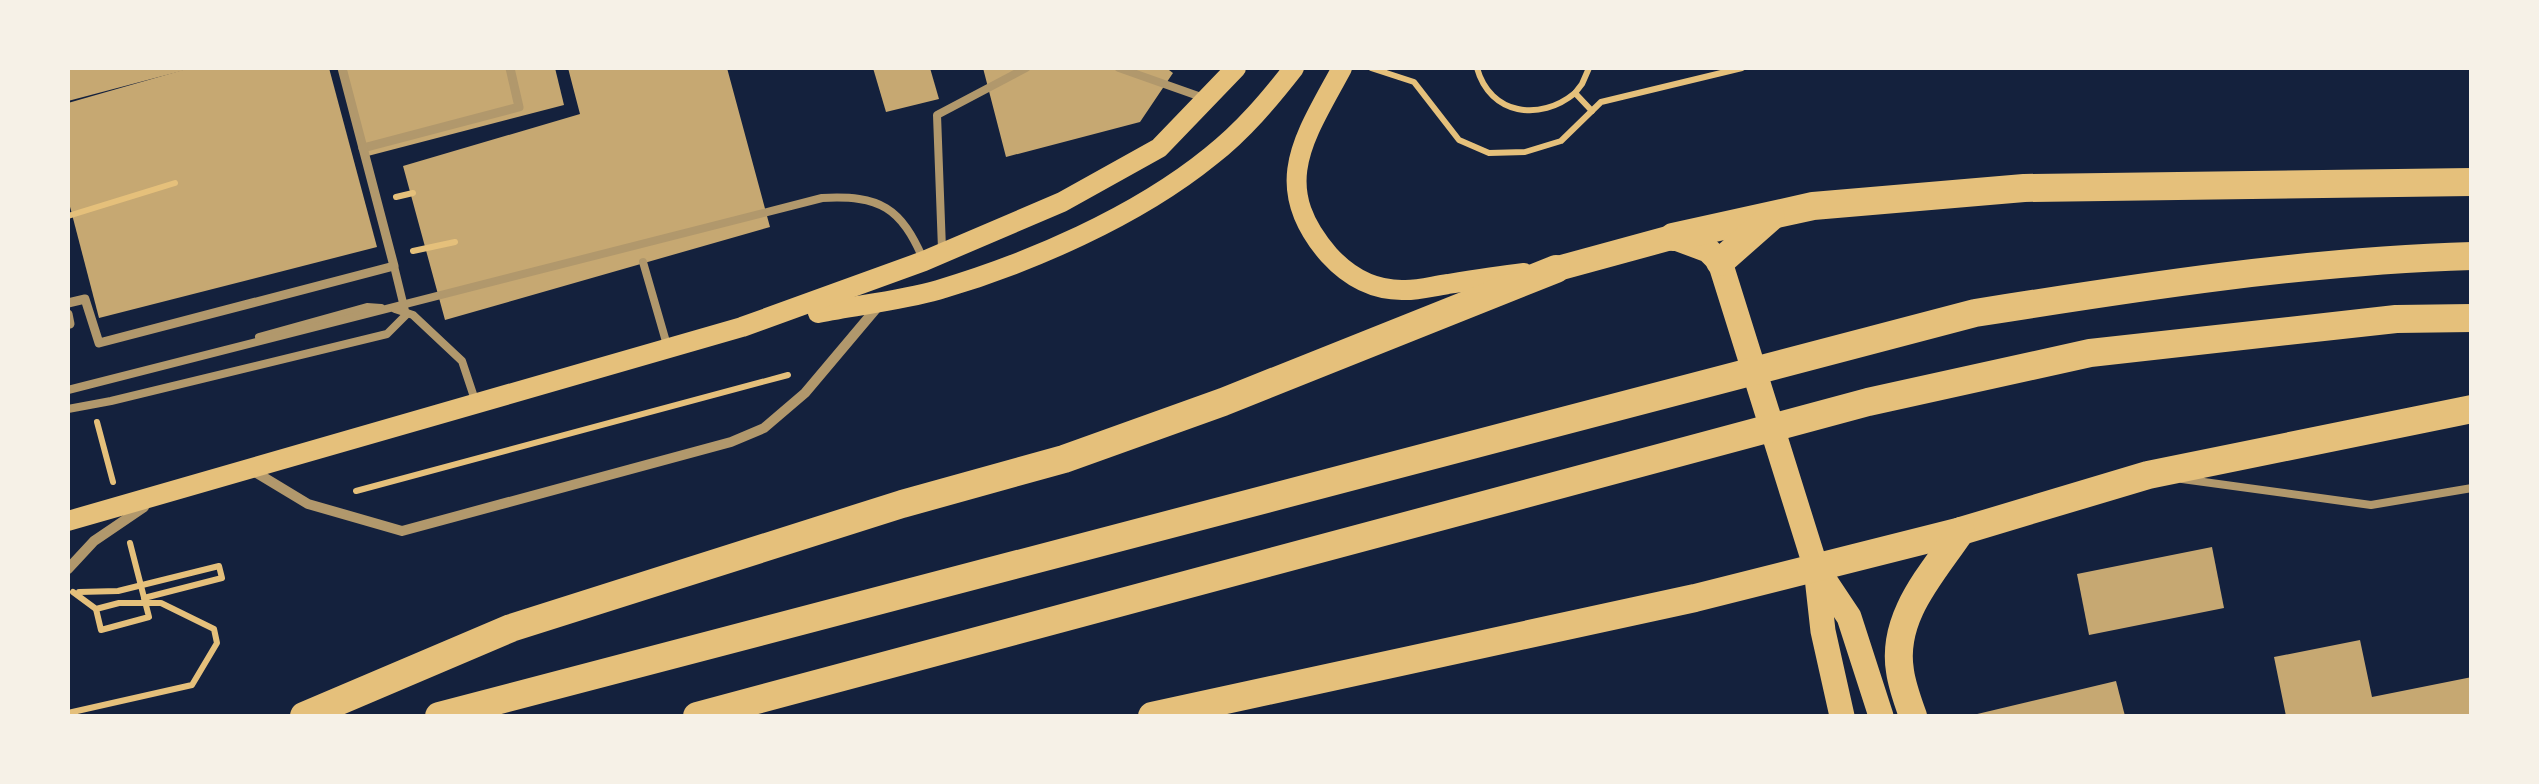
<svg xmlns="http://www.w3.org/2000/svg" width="2539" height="784" viewBox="0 0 2539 784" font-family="Rubik,sans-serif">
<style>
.building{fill:#c6a872}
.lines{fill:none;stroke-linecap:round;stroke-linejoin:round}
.path{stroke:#e5c07b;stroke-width:6}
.service{stroke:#b1986c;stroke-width:8}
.pedestrian{stroke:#b1986c;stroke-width:9}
.minor{stroke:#b1986c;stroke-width:10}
.secondary{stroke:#e5c07b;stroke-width:20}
.primary{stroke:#e5c07b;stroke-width:25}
.trunk{stroke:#e5c07b;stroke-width:28}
</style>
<rect width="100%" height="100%" fill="#14213d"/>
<g class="building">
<polygon points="68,68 189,68 189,69 68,101"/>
<polygon points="190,68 329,68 377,247 99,318 68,199 68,103"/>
<polygon points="341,68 555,68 564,105 364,157"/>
<polygon points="568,68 727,68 770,227 445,320 403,166 580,114"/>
<polygon points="873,68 930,68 939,99 886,112"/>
<polygon points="983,68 1171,68 1169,70 1173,73 1140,122 1006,157"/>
<polygon points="2212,547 2224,608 2089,635 2077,574"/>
<polygon points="2360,640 2372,697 2472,677 2472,716 2286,716 2274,657"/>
<polygon points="2116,681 2125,716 1973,716 1973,715"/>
</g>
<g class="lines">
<g class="path">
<polyline points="1371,68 1414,82 1459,140 1489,153 1525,152 1561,141 1601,102 1742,68"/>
<path d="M 1477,68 C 1490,115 1540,122 1575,93 L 1592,111"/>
<polyline points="1575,93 1582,84 1589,68"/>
<polyline points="396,197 413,193"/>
<polyline points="68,216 175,183"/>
<polyline points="413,251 455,242"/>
<polyline points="97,422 113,482"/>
<polyline points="356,491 788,375"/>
<polyline points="79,592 118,591 219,566 222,578 144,598"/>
<polyline points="96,609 101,630 149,617 130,543"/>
<polyline points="68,713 192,685 217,643 214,629 161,603 119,603 96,609 73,592"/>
</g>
<g class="service">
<polyline points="1119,68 1204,98"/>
<polyline points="942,249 937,115 1026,68"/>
<polyline points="643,262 667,345"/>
<polyline points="395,309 413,315 462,361 476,403"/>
<polyline points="259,337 367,307 381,308"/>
<path d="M 68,390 L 822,198 C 880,195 901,207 924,261"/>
<polyline points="68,409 111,401 387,334 406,315 394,266"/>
<polyline points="2182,479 2371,505 2472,488"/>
</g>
<g class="pedestrian">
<polyline points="342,68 363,148 519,107 510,68"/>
<polyline points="68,303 85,299 99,343 394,266 363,148"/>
<polyline points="68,314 70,324"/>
</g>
<g class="minor">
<polyline points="250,469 308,504 402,531 731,442 764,428 805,393 880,304"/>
<polyline points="68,569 94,541 144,507"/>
</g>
<g class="secondary">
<path d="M 1342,68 C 1305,137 1268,185 1329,255 C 1349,277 1372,290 1402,290 C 1417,291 1433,286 1448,284 C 1473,280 1499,276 1524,273"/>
<path d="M 818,313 C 857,305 899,301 938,290 C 1029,263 1136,217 1211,156 C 1243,131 1269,100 1294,68"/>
<polyline points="68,521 742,327 924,261 1062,202 1159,148 1236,68"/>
</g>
<g class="primary">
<polyline points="1556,269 1673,237 1708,250 1720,262 1816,568 1823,631 1842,716"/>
<polyline points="1819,572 1849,617 1881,716"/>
</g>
<g class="trunk">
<polyline points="1673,237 1813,206 2024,188 2472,182"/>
<polyline points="1720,262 1771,217"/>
<polyline points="304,716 511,628 902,504 1064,459 1223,402 1556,269"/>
<path d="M 439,716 L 1975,313 C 2139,287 2305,261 2472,256"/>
<polyline points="697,716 1868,402 2090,353 2396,319 2472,318"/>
<polyline points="1152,716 1695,598 1961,531 2148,475 2472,409"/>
<path d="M 1913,716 C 1908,702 1902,686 1900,671 C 1891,616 1933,573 1961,531"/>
</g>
</g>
<rect width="2539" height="784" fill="none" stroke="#f6f1e7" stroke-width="140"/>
</svg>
